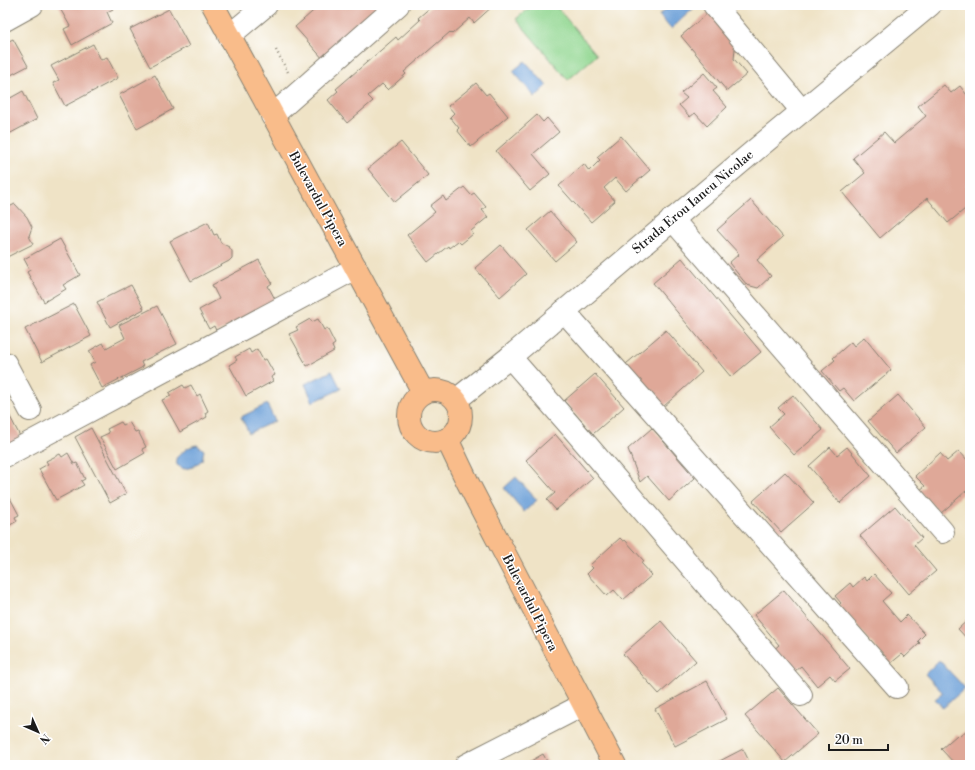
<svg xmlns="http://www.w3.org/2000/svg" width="975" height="770" viewBox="0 0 975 770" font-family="'Libre Bodoni',serif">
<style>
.green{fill:#90d68f;stroke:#567956}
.water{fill:#6a9fd7;stroke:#435e7a}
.building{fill:#dfa898}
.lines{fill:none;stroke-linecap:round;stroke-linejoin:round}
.minor-casing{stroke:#868071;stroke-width:24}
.major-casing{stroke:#868071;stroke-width:24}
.path{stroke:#868071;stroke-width:2.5;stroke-dasharray:1 3;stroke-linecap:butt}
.minor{stroke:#fff;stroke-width:22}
.major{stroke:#f9bc8a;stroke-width:22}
.labels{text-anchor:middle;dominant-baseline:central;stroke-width:3;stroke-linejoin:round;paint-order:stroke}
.street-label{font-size:13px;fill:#1c1c1c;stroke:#fff}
</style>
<rect width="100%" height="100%" fill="#fff"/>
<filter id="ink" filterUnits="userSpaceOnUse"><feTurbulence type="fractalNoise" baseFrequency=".025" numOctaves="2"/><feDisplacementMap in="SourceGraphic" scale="8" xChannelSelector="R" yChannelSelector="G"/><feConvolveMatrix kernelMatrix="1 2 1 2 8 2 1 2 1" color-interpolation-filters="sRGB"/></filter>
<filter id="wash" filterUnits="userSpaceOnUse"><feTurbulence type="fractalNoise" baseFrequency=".012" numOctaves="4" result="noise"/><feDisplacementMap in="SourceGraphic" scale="16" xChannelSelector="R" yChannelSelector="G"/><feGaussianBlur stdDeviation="0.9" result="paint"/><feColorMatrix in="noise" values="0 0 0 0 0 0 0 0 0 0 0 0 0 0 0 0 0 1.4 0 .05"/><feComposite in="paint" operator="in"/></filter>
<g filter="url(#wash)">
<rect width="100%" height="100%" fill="#efe3c6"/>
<polygon class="green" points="533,5 555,5 597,55 568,80 516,19"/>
<g class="water">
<polygon points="671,5 695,5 696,6 671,29 659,15"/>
<polygon points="525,61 547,86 535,97 513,71"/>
<polygon points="332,371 341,389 313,402 305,384"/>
<polygon points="267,404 275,421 249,433 241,417"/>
<path d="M 197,445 L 204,450 L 202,460 L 193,467 L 184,469 L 177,465 L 176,458 C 183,452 188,446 197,445 Z"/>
<polygon points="516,477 537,500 524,512 504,488"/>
<polygon points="939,660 965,688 943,708 935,699 943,693 925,674"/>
</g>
<g id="blocks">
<g class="building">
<polygon points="58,5 111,5 113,9 107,12 112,23 72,45 64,29 70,26"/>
<polygon points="320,5 386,5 324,60 295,27"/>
<polygon points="433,5 494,5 474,23 470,18 452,34 450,32 404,72 406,74 388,90 382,84 368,96 373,101 347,123 328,100 338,91 336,89 396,37 398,40 420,20 418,18"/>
<polygon points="169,9 189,46 150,67 130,29"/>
<polygon points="709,12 738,46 735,49 734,59 747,74 727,91 681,36"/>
<polygon points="13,39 28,66 9,76 5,67 5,43"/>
<polygon points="93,44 101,60 107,57 118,78 65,106 53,83 59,80 51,66"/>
<polygon points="704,73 717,88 713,91 727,107 707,126 695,113 690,117 679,105 687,98 681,93"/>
<polygon points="155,75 173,109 137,129 119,95"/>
<polygon points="476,83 486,95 489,93 508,116 471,147 457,130 459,128 450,117 454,113 448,106"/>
<polygon points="944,85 951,93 960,86 970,99 970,205 948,223 927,198 880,238 842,192 865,173 853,158 884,132 894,143 926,116 918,106"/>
<polygon points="23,91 37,119 7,135 5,131 5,101"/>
<polygon points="537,115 543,122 547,118 559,132 533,154 550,174 530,191 496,151"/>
<polygon points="621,136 650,170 626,191 615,178 604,188 615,201 591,222 559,186 584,164 589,171 600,160 597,157"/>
<polygon points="401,142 428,175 395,202 368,169"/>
<polygon points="464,187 471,195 474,193 486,207 482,210 488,217 471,231 473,234 461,244 458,241 449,248 448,246 428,262 407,235 435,212 430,206 443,196 446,201"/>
<polygon points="751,200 783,237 757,260 771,276 758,288 747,285 729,263 739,254 717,230"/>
<polygon points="15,204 27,217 32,227 29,236 33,244 5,258 5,209"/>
<polygon points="550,211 577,242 555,261 528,230"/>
<polygon points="208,222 214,235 217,234 221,243 229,247 232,251 232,258 229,261 191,281 170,241"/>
<polygon points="60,239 80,275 63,285 66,289 44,302 27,272 30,270 24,259"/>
<polygon points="501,245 526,274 500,297 475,268"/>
<polygon points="682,258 761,352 731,377 653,283"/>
<polygon points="259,260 272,283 268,286 276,301 217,333 214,326 209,329 199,310 219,299 212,285"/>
<polygon points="131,285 144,309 110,327 97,302"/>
<polygon points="74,304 91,336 42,362 25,329"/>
<polygon points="157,306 177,344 141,362 143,367 102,388 90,365 95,362 89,351 103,343 106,348 125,338 119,325"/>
<polygon points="310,319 312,322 318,319 324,330 327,328 335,344 332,346 334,351 307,366 289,334 298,330 296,327"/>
<polygon points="666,330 702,372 663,407 626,364"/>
<polygon points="864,337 891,370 854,401 843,388 839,391 822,371 835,360 833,358 851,342 854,346"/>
<polygon points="249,349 251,353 257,349 263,360 266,359 275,375 271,377 273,381 246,396 229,365 237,360 235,357"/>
<polygon points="595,374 624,407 593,434 564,401"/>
<polygon points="183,385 185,388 191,385 197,396 200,394 208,411 205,413 207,417 180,432 162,400 171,396 169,393"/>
<polygon points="793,395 823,430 794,455 769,427 784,414 778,408"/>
<polygon points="898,395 926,427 896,453 868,421"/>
<polygon points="5,407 21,438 5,447"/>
<polygon points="121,422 123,425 129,422 135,432 138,431 146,447 142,449 145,453 117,469 100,437 109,433 107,429"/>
<polygon points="91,428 126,494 110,503 75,437"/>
<polygon points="652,428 695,478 669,501 647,476 640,482 628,449"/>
<polygon points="555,434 593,478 556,510 547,500 555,493 526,460"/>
<polygon points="830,447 837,455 847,447 871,476 840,503 809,466"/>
<polygon points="959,451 970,463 970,496 966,491 940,514 919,491 925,486 915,476 940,453 947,461"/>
<polygon points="68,453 74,464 77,463 85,479 81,481 84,485 56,500 39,469 48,464 46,461 60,454 62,457"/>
<polygon points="785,472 814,503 781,532 753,501"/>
<polygon points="5,495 8,500 10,498 19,515 15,517 17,521 5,528"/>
<polygon points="895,506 922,538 914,545 936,571 909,594 860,536"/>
<polygon points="620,538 623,541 625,540 644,561 641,563 652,575 623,600 614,590 607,596 587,574 593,568 590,565"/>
<polygon points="874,574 891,593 882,601 900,622 907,615 925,634 918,641 920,643 905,657 902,654 890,664 839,605 841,603 835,596 850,583 853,587 864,577 867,581"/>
<polygon points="784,590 850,669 835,681 830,675 817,686 801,666 790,675 771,652 779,645 754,615"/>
<polygon points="970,618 970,642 958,629"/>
<polygon points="661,621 696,661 659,694 623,654"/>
<polygon points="707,681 727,719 675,746 655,709"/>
<polygon points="778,688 818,734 785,762 745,716"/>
<polygon points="970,727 970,765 956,765 941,749 957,735 959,737"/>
<polygon points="743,749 751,765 712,765"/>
<polygon points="543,754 549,765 524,765"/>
</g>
</g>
</g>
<g filter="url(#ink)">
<use href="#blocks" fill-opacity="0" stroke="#868071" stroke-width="1"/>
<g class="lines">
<g class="minor-casing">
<g id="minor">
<polyline points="714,5 802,111"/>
<polyline points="5,20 32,5"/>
<polyline points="229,36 266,5"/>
<polyline points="272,116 398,5"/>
<polyline points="672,219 943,532"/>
<polyline points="564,311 897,687"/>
<polyline points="510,357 574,430 801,695"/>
<polyline points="5,363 30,410"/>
<polyline points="456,400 510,357 754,151 930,5"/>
<polyline points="5,456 356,268"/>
<polyline points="466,765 583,705"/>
</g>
</g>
<g class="major-casing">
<g id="major">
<polyline points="213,5 423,392"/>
<circle cx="435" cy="416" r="26"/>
<polyline points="447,439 468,483 615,765"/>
</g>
</g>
<polyline class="path" points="276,50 289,74"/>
<use href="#minor" class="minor"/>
<use href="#major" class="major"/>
</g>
</g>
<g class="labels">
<g class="street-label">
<text transform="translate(318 199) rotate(61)">Bulevardul Pipera</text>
<text transform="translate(693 202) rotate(-40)">Strada Erou Iancu Nicolae</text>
<text transform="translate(530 603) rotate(63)">Bulevardul Pipera</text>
</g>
</g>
<rect width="975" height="770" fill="none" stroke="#fff" stroke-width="20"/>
<g transform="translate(38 732) rotate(135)" stroke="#ffffff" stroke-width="3" paint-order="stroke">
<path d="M0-3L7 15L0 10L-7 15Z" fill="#1c1c1c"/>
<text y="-6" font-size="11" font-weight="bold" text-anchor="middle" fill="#1c1c1c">N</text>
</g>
<path d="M829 744v6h59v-6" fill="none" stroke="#1c1c1c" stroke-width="2"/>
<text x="835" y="744" font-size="12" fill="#1c1c1c" stroke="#ffffff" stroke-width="3" paint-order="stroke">20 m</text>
</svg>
